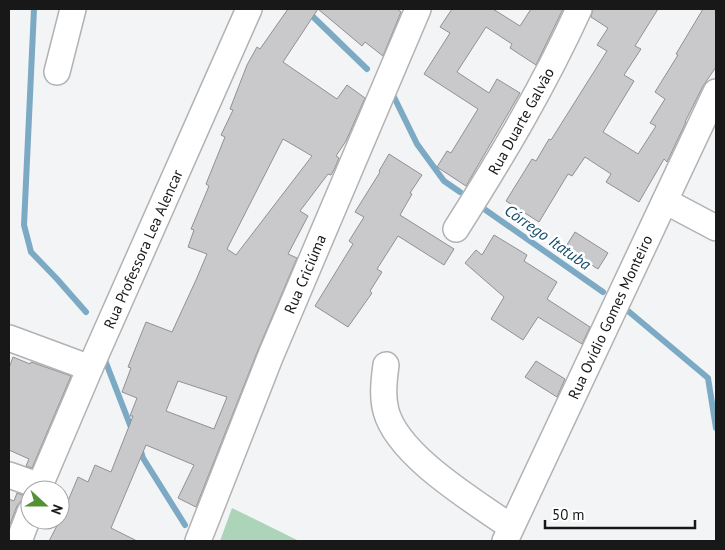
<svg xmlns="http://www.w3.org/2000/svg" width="725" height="550" viewBox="0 0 725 550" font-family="'PT Sans',sans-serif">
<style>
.green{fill:#abd4b8}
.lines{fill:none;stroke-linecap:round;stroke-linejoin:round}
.stream{stroke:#7caac4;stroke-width:6}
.building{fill:#c9c8ca;stroke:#919192;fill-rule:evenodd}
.minor-casing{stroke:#b2b2b4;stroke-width:28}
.minor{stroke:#fff;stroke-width:25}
.labels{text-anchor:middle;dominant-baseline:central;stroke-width:5;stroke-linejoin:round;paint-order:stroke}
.street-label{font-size:15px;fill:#181818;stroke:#fff}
.water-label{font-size:16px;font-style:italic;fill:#154e6a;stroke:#fff}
</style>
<rect width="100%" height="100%" fill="#f3f4f5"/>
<polygon class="green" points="232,508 299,541 220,541"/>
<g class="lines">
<g class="stream">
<polyline points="34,9 24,225 31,252 57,279 86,312"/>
<polyline points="305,9 367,69"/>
<polyline points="392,93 417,144 444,181 460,192"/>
<polyline points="477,204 603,292"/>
<polyline points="621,305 708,378 716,428"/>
<polyline points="103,355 132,430"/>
<polyline points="140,448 143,458 185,525"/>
</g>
</g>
<g class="building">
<path d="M 288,9 L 397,9 L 401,12 L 383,56 L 365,42 L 362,46 L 318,9 L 283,62 L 337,99 L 347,85 L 365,98 L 346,141 L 336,156 L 339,158 L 334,170 L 331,175 L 328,174 L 300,211 L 308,216 L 288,254 L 297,258 L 258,350 L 196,507 L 178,498 L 194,465 L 146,445 L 111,528 L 137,541 L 49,541 L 60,520 L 78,477 L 88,482 L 95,465 L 111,472 L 133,416 L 130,416 L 137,398 L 122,392 L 131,368 L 128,367 L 146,322 L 172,332 L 196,280 L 207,254 L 188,247 L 194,230 L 191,229 L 209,186 L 206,184 L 225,137 L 221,135 L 233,110 L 230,109 L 247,65 L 257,47 L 260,49 ZM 283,139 L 312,156 L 236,255 L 227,249 ZM 178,381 L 227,397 L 214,429 L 166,411 Z"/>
<polygon points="452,9 493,9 520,26 531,9 563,9 536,65 510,48 512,44 486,27 457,72 489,93 497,79 520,93 466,186 437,167 447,151 451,153 478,109 424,74 450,33 440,27"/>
<polygon points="593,9 658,9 635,46 641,49 624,75 634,81 603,132 638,154 656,126 650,123 665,99 655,92 678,55 676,54 703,9 716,9 716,67 703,86 685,122 686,122 667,162 664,159 639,202 606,182 611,174 585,157 572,176 568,174 539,222 506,201 532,159 536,161 549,139 551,140 607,51 597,45 608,28 591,17"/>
<polygon points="389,154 422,175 410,193 412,194 400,215 454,249 444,265 398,236 377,269 382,272 370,291 372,293 348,327 315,306 353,244 349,241 364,217 355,212 380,172 379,171"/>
<polygon points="575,232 608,253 598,269 565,248"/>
<polygon points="494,235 527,255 524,261 557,282 547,299 590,327 582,344 538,317 523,340 491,319 504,297 465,263 476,250 482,255"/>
<polygon points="13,357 30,364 31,362 71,376 32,468 26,466 29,459 9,450 9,368"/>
<polygon points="536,361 565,379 557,397 525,377"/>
<polygon points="17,493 25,496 26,498 21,501 17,506 9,527 9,499 14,501"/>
</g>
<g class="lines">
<g class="minor-casing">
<g id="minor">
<polyline points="57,72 73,9"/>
<polyline points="665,201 716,228"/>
<path d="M 456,229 C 501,158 544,86 579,9"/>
<polyline points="9,338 90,368"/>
<path d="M 386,365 C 384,380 382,396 386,411 C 398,456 474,501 511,527"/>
<polyline points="9,475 40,486"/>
<polyline points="38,490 90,368 249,9"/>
<polyline points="19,541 30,512"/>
<polyline points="198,541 271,355 418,9"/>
<polyline points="505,541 716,92"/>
</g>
</g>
<use href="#minor" class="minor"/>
</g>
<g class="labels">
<g class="street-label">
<text transform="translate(521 121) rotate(-61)">Rua Duarte Galvão</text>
<text transform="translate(143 249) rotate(-66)">Rua Professora Lea Alencar</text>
<text transform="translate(305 274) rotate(-67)">Rua Criciúma</text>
<text transform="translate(610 317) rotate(-65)">Rua Ovídio Gomes Monteiro</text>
</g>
<g class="water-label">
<text transform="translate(548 237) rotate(35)">Córrego Itatuba</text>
</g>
</g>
<rect width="725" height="550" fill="none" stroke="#181818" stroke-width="20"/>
<g transform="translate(45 505) rotate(111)"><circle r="24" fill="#ffffff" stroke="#a3a3a3"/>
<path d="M0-4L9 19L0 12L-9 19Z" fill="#539132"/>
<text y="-8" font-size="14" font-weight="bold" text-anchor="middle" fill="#181818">N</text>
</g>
<path d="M545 520v8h150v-8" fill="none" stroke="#181818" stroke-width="2.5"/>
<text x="552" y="520" font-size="15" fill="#181818" stroke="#ffffff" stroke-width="4" paint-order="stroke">50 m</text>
</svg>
